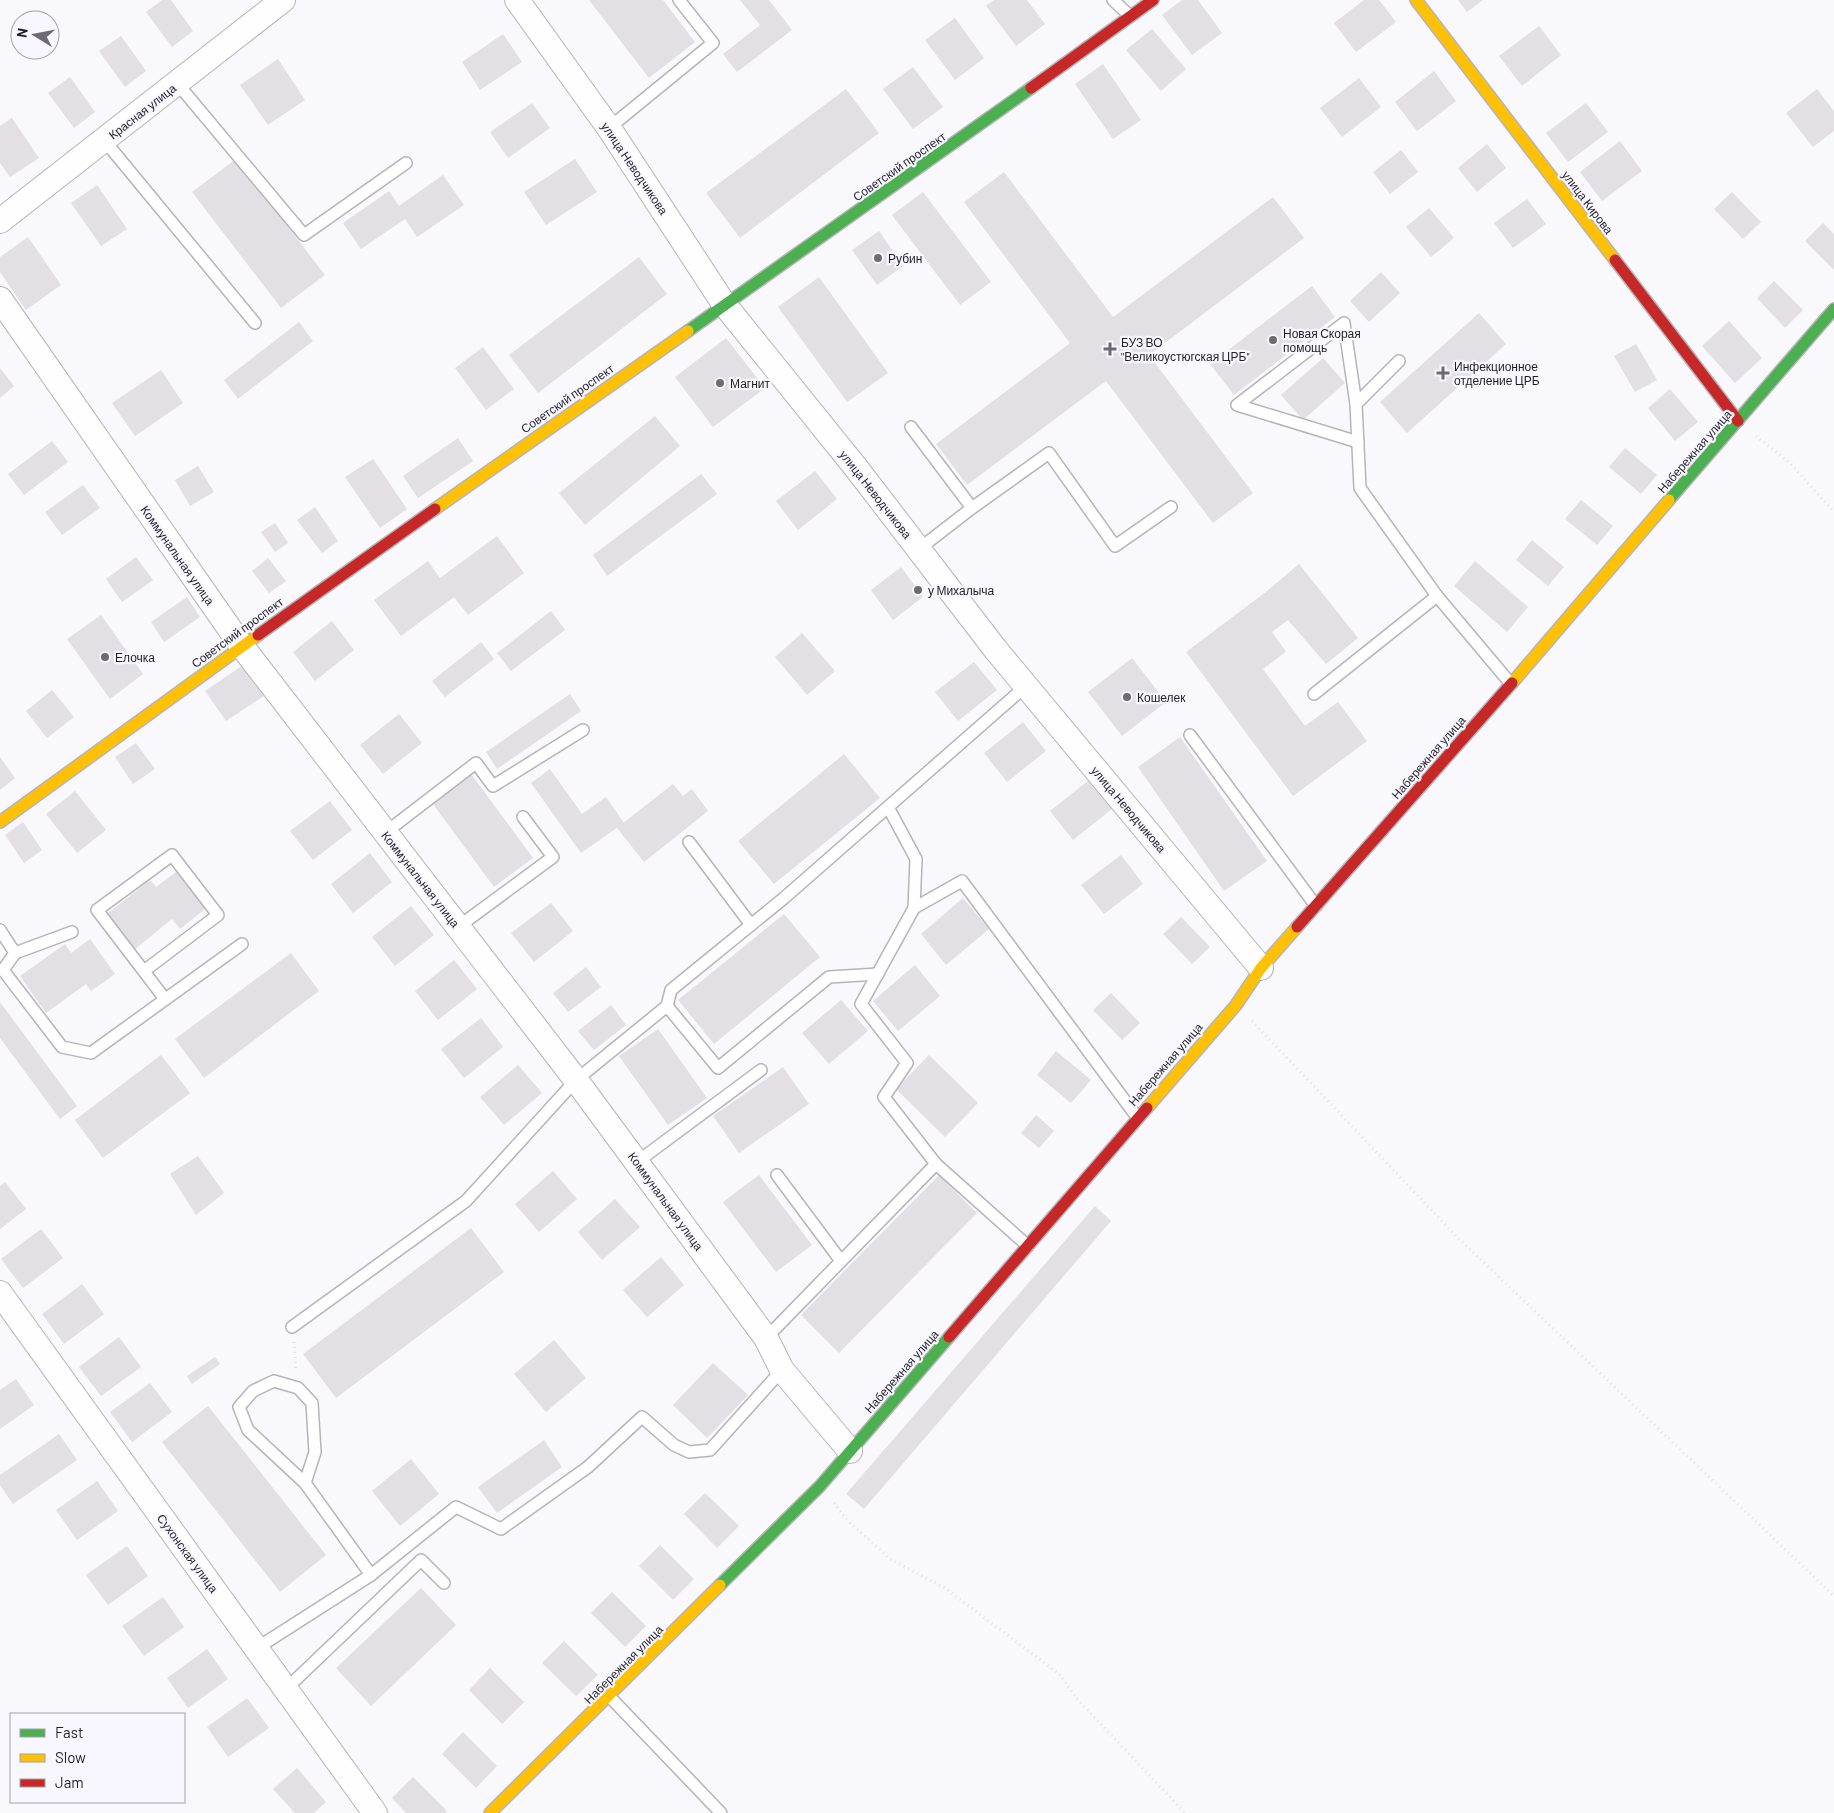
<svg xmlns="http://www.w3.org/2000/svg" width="1834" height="1813" viewBox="0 0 1834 1813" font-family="Barlow,sans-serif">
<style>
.building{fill:#e2e0e5}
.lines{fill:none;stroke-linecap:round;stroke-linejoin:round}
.lane-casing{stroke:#b5b4b8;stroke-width:14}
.street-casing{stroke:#b5b4b8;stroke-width:26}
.fast-casing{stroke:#b5b4b8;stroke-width:14}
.slow-casing{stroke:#b5b4b8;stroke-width:14}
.jam-casing{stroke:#b5b4b8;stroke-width:14}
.path{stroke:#e1e1e2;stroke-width:3;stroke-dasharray:1 4;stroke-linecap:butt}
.lane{stroke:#fefeff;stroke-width:11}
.street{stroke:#fefeff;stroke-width:24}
.fast{stroke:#4caf50;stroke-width:11}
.slow{stroke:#ffc107;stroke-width:11}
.jam{stroke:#c62828;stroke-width:11}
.poi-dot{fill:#6d6b71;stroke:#f8f6fe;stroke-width:2}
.labels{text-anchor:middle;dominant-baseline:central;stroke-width:4.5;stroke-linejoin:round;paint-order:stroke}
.street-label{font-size:12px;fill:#211f26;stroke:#f8f6fe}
.poi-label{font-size:12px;fill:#211f26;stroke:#f8f6fe;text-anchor:start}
</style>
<rect width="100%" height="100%" fill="#f9f8fc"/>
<g class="building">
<polygon points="162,0 171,0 193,31 172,47 146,12"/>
<polygon points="589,0 663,0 695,42 649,78"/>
<polygon points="740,0 769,0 792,30 737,72 723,54 760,25"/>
<polygon points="994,0 1027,0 1045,24 1016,46 986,6"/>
<polygon points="1182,0 1198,0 1222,33 1192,55 1162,15"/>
<polygon points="1364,0 1379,0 1396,22 1356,52 1334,23"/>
<polygon points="1458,0 1483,0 1467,12"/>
<polygon points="955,18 984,58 955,80 925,40"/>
<polygon points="1539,26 1561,55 1522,86 1499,56"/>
<polygon points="1152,29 1186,69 1161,91 1126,50"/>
<polygon points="503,34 522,62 480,90 462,62"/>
<polygon points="121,36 146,71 125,87 99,51"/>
<polygon points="278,59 305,100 268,125 240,85"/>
<polygon points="1103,64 1141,120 1113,139 1075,84"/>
<polygon points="913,67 943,107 913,129 883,89"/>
<polygon points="1434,71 1456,101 1417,131 1395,102"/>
<polygon points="70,77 95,112 74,128 48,93"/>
<polygon points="1359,78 1381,107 1342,137 1320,108"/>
<polygon points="846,89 879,133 740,238 706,193"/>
<polygon points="1817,89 1834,111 1834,131 1813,147 1786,113"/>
<polygon points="532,103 550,128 508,158 490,132"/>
<polygon points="1586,103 1608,132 1568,162 1546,133"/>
<polygon points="12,118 39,158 10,177 0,163 0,126"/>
<polygon points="1620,141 1642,171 1602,201 1580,172"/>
<polygon points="1487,144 1506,168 1477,192 1458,168"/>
<polygon points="1401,150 1418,172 1390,194 1373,172"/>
<polygon points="236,159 325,275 281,308 192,192"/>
<polygon points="575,159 597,192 546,225 524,192"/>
<polygon points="1004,172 1113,317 1273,197 1304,238 1149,355 1253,493 1213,523 1106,381 967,485 936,444 1070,343 964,202"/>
<polygon points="443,175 464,205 417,237 405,219 361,249 343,223 389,191 399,206"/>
<polygon points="97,185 127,229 101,246 71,203"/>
<polygon points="923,192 991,282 960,305 892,215"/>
<polygon points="1732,192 1761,222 1743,239 1714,209"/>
<polygon points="1527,199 1546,224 1513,248 1494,223"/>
<polygon points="1429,208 1454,238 1431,257 1406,227"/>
<polygon points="1823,223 1834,234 1834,270 1805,241"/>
<polygon points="879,231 903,266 877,285 852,250"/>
<polygon points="28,237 61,285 26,310 0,272 0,257"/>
<polygon points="639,257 667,294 538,393 509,355"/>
<polygon points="1381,272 1400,293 1369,322 1350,301"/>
<polygon points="819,277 888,373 847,402 778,307"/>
<polygon points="1774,281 1803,310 1785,328 1757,298"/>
<polygon points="1312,286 1335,317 1234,395 1210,364"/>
<polygon points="1479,313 1506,344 1407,433 1380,402"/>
<polygon points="1729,321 1762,358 1735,383 1702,346"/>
<polygon points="299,322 313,341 238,399 224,380"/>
<polygon points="726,338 765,388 713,427 675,377"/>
<polygon points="1636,344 1657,380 1635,392 1614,356"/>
<polygon points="483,347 514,389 486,410 455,368"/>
<polygon points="1323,358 1345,383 1303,420 1281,395"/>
<polygon points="0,368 14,386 0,398"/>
<polygon points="161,370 183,403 135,436 112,403"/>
<polygon points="1670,389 1698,422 1675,441 1648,408"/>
<polygon points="655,416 680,446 585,525 559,493"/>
<polygon points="458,438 473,461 418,498 403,476"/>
<polygon points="52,441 68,462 24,495 8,474"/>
<polygon points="1625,448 1657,475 1641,494 1609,467"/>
<polygon points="373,459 407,509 380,528 345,477"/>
<polygon points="198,466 214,492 190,506 175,480"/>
<polygon points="815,471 837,499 798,530 776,501"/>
<polygon points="701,474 717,494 607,576 593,555"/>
<polygon points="83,485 100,508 62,535 45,512"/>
<polygon points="1581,500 1613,526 1597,545 1565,519"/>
<polygon points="315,507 338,541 322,553 297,520"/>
<polygon points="275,523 288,543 275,552 261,532"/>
<polygon points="497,536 524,573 468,615 454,597 401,636 374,600 428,561 440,578"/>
<polygon points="1532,540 1564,567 1548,586 1516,560"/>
<polygon points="136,557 153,580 122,602 106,579"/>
<polygon points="268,558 286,581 269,593 252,571"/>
<polygon points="1475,561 1528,607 1507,632 1454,586"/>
<polygon points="1299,564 1358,638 1326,664 1288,620 1272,632 1286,652 1263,669 1305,726 1338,702 1367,741 1293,796 1186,652 1267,591"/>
<polygon points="901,567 923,597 893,620 871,590"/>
<polygon points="187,597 200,617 164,642 151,622"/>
<polygon points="551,611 565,630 511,671 497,653"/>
<polygon points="101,615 143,674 110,699 67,639"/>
<polygon points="332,621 354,650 315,681 293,652"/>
<polygon points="802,633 835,671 807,695 775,657"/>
<polygon points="481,642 494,659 445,697 432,681"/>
<polygon points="1132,658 1166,702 1122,736 1088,692"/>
<polygon points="974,662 997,690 958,721 935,692"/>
<polygon points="246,663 267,694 226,721 205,691"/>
<polygon points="52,690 74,717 47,738 26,711"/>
<polygon points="570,694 581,711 497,769 486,752"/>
<polygon points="399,714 422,743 383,774 360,745"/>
<polygon points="1023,722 1046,751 1007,782 984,753"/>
<polygon points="1180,737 1267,861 1224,891 1138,767"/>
<polygon points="136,743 155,769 133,784 115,757"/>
<polygon points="844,754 880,798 774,884 738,841"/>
<polygon points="0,757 15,778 0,790"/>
<polygon points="550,769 582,814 606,797 624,823 581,853 531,783"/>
<polygon points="469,771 533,858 494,887 430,800"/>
<polygon points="1089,780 1112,809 1073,840 1050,811"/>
<polygon points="673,784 683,796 692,789 708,811 644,862 617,828"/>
<polygon points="75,791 106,830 77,853 46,814"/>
<polygon points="330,801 352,830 313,860 290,831"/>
<polygon points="23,822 42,850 24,863 5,835"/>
<polygon points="370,853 392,882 353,913 331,884"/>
<polygon points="1121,855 1143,884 1104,914 1081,885"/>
<polygon points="176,872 205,909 180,929 172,919 135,949 107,914 150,880 156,887"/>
<polygon points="963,898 989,929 946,965 921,934"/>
<polygon points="551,903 573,931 534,962 511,933"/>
<polygon points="411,906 434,935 395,966 372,937"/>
<polygon points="784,914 820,957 714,1044 678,1000"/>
<polygon points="1181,917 1210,947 1192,964 1163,934"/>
<polygon points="90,939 115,974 91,991 86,984 46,1013 20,976 65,944 71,953"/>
<polygon points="291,953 319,991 204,1078 175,1039"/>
<polygon points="454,960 477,989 438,1020 415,991"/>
<polygon points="915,965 940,996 898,1031 873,1001"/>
<polygon points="586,967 601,987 568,1012 553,993"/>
<polygon points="1111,993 1140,1023 1122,1040 1093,1010"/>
<polygon points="841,1000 868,1031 829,1064 802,1033"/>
<polygon points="0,1002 77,1106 60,1119 0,1038"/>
<polygon points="611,1005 626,1025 594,1050 578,1031"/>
<polygon points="481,1018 503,1047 464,1078 441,1049"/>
<polygon points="658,1029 707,1098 668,1125 619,1056"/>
<polygon points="1056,1051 1091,1080 1071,1103 1037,1075"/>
<polygon points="161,1055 190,1093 103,1158 75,1120"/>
<polygon points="929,1055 978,1103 945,1137 896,1089"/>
<polygon points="518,1065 542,1093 504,1125 480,1097"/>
<polygon points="783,1067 809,1104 739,1153 713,1116"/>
<polygon points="1036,1115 1054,1131 1039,1148 1021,1133"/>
<polygon points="198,1156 224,1193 196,1215 170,1174"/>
<polygon points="553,1171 577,1199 539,1232 515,1204"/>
<polygon points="759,1175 812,1245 776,1272 723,1202"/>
<polygon points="939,1175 977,1213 839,1353 801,1315"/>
<polygon points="5,1182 26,1209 0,1229 0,1186"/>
<polygon points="615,1199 640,1227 602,1260 578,1232"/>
<polygon points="1095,1206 1111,1221 864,1509 846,1494"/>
<polygon points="471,1228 504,1272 336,1398 303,1354"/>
<polygon points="41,1229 63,1258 23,1288 1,1259"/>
<polygon points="661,1257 684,1285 647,1317 623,1290"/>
<polygon points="82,1284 104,1314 64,1344 42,1314"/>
<polygon points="119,1337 141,1367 101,1396 79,1367"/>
<polygon points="554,1340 586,1378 546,1412 514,1374"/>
<polygon points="215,1357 220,1364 192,1384 187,1376"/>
<polygon points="713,1363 748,1395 707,1438 673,1405"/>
<polygon points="16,1379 34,1405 0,1429 0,1390"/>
<polygon points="150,1383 172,1412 132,1442 110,1412"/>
<polygon points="208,1406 326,1555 280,1592 162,1442"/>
<polygon points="59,1434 77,1460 13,1504 0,1485 0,1475"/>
<polygon points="544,1440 562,1467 497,1513 478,1487"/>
<polygon points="411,1459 439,1494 400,1526 372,1491"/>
<polygon points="97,1481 118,1511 77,1540 56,1510"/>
<polygon points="705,1493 739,1526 717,1548 684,1514"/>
<polygon points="660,1545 694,1579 673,1600 639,1566"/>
<polygon points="127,1546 148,1576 108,1605 86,1575"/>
<polygon points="421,1588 456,1625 371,1706 336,1668"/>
<polygon points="612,1592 646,1626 625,1647 591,1613"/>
<polygon points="163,1597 184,1627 144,1656 122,1626"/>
<polygon points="564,1641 598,1675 576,1696 542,1663"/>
<polygon points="207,1649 228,1679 188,1708 167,1678"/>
<polygon points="490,1668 524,1702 502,1724 469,1690"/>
<polygon points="247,1698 269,1728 228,1757 207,1727"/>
<polygon points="463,1732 497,1766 476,1788 442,1754"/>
<polygon points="297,1768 326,1802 314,1813 295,1813 273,1789"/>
<polygon points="413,1777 447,1811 445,1813 406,1813 392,1798"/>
</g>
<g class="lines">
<g class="lane-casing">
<g id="lane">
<polyline points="1113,0 1130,16"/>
<polyline points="177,83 304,235 406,163"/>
<polyline points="609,128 713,43 679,0"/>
<polyline points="104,140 255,323"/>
<polyline points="1399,361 1356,404 1360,488 1437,596 1511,684"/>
<polyline points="1356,404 1344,323 1237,405 1358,442"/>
<polyline points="911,427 972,508 1049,453 1115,546 1171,507"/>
<polyline points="919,549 972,508"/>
<polyline points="1314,694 1437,596"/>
<polyline points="1190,735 1316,906"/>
<polyline points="888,807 916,859 914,908 861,1004 907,1063 884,1097 936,1164"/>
<polyline points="386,832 476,763 493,786 583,730"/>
<polyline points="689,842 751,925"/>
<polyline points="914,908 962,881 1137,1117"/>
<polyline points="458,927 553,857 523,817"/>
<polyline points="0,930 15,953 3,970 62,1047 91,1053 242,944"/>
<polyline points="15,953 72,932"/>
<polyline points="144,971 218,915 172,855 97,910 165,999"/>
<polyline points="667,1006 671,990 784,898 1026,686"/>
<polyline points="637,1162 761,1070"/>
<polyline points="777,1175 841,1261"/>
<polyline points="292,1327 466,1201 576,1080 667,1006 718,1068 829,977 878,974"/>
<polyline points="766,1338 936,1164 1028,1246"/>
<polyline points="371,1575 456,1507 501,1529 588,1467 642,1417 674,1445 689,1452 710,1450 782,1370"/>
<polyline points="257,1648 371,1575 305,1483 315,1452 312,1403 298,1388 274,1381 253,1391 239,1407 248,1430 305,1483"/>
<polyline points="287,1688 421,1560 444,1583"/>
<polyline points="609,1696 721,1813"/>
</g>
</g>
<g class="street-casing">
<g id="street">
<polyline points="517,0 609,128 724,304 857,469 996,650 1261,968"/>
<polyline points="0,221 283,0"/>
<polyline points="0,299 241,645 576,1080 766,1338 782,1370 850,1451"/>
<polyline points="0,1293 375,1813"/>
</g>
</g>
<g class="fast-casing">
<g id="fast">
<polyline points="688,331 1031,88"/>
<polyline points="1669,500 1834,309"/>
<polyline points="720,1585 820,1486 949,1337"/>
</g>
</g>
<g class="slow-casing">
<g id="slow">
<polyline points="1416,0 1615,260"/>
<polyline points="435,509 688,331"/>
<polyline points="1512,683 1669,500"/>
<polyline points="0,822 258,635"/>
<polyline points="1147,1108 1236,1005 1261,968 1297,927"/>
<polyline points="490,1813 720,1585"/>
</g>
</g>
<g class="jam-casing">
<g id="jam">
<polyline points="1031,88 1153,0"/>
<polyline points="1615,260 1738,421"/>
<polyline points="258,635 435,509"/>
<polyline points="1297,927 1512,683"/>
<polyline points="949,1337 1147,1108"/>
</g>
</g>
<g class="path">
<polyline points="1756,436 1791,464 1834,512"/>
<polyline points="1252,1021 1456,1236 1834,1596"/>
<polyline points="294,1342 296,1371"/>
<polyline points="834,1503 846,1519 890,1559 945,1588 1059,1674 1079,1701 1185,1813"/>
</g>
<use href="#lane" class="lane"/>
<use href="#street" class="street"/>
<use href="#fast" class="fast"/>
<use href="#slow" class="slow"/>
<use href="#jam" class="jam"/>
</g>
<g class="poi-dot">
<circle cx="878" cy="258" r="5"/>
<circle cx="1273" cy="340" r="5"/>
<path d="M1107.5 341.5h5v5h5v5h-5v5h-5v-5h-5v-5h5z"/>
<path d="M1440.5 365.5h5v5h5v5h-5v5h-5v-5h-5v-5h5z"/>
<circle cx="720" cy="383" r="5"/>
<circle cx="918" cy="590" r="5"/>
<circle cx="105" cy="657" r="5"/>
<circle cx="1127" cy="697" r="5"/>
</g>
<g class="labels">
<g class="street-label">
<text transform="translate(142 111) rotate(-38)">Красная улица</text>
<text transform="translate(899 166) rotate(-35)">Советский проспект</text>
<text transform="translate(635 168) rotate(56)">улица Неводчикова</text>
<text transform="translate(1588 202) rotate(53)">улица Кирова</text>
<text transform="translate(567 398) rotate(-35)">Советский проспект</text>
<text transform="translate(1694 451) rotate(-49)">Набережная улица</text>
<text transform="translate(876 494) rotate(52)">улица Неводчикова</text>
<text transform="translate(178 555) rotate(55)">Коммунальная улица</text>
<text transform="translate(237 632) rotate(-36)">Советский проспект</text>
<text transform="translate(1428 757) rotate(-49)">Набережная улица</text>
<text transform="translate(1129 809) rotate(50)">улица Неводчикова</text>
<text transform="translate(421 879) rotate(52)">Коммунальная улица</text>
<text transform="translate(1165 1064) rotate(-49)">Набережная улица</text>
<text transform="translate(666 1201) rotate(54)">Коммунальная улица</text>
<text transform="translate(901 1371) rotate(-49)">Набережная улица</text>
<text transform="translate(188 1553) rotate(54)">Сухонская улица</text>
<text transform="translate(623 1664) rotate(-45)">Набережная улица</text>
</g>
<g class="poi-label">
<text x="888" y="258">Рубин</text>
<text x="1283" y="333">Новая Скорая<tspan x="1283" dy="14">помощь</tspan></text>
<text x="1121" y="342">БУЗ ВО<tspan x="1121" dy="14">"Великоустюгская ЦРБ"</tspan></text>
<text x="1454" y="366">Инфекционное<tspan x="1454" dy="14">отделение ЦРБ</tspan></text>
<text x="730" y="383">Магнит</text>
<text x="928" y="590">у Михалыча</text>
<text x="115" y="657">Елочка</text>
<text x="1137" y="697">Кошелек</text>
</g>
</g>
<rect x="10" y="1713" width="175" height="90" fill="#f8f6fe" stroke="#a2a0a8"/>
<rect x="20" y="1729" width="25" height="8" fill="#4caf50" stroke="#a2a0a8"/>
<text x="55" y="1738" font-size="15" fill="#211f26">Fast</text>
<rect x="20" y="1754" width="25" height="8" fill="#ffc107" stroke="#a2a0a8"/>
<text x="55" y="1763" font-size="15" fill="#211f26">Slow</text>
<rect x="20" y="1779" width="25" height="8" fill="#c62828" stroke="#a2a0a8"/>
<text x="55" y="1788" font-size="15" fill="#211f26">Jam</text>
<g transform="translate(35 35) rotate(280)"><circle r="24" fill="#f8f6fe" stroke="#a2a0a8"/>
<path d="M0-4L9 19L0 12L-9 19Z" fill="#6d6b71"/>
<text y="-8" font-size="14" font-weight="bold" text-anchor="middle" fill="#211f26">N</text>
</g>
</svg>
